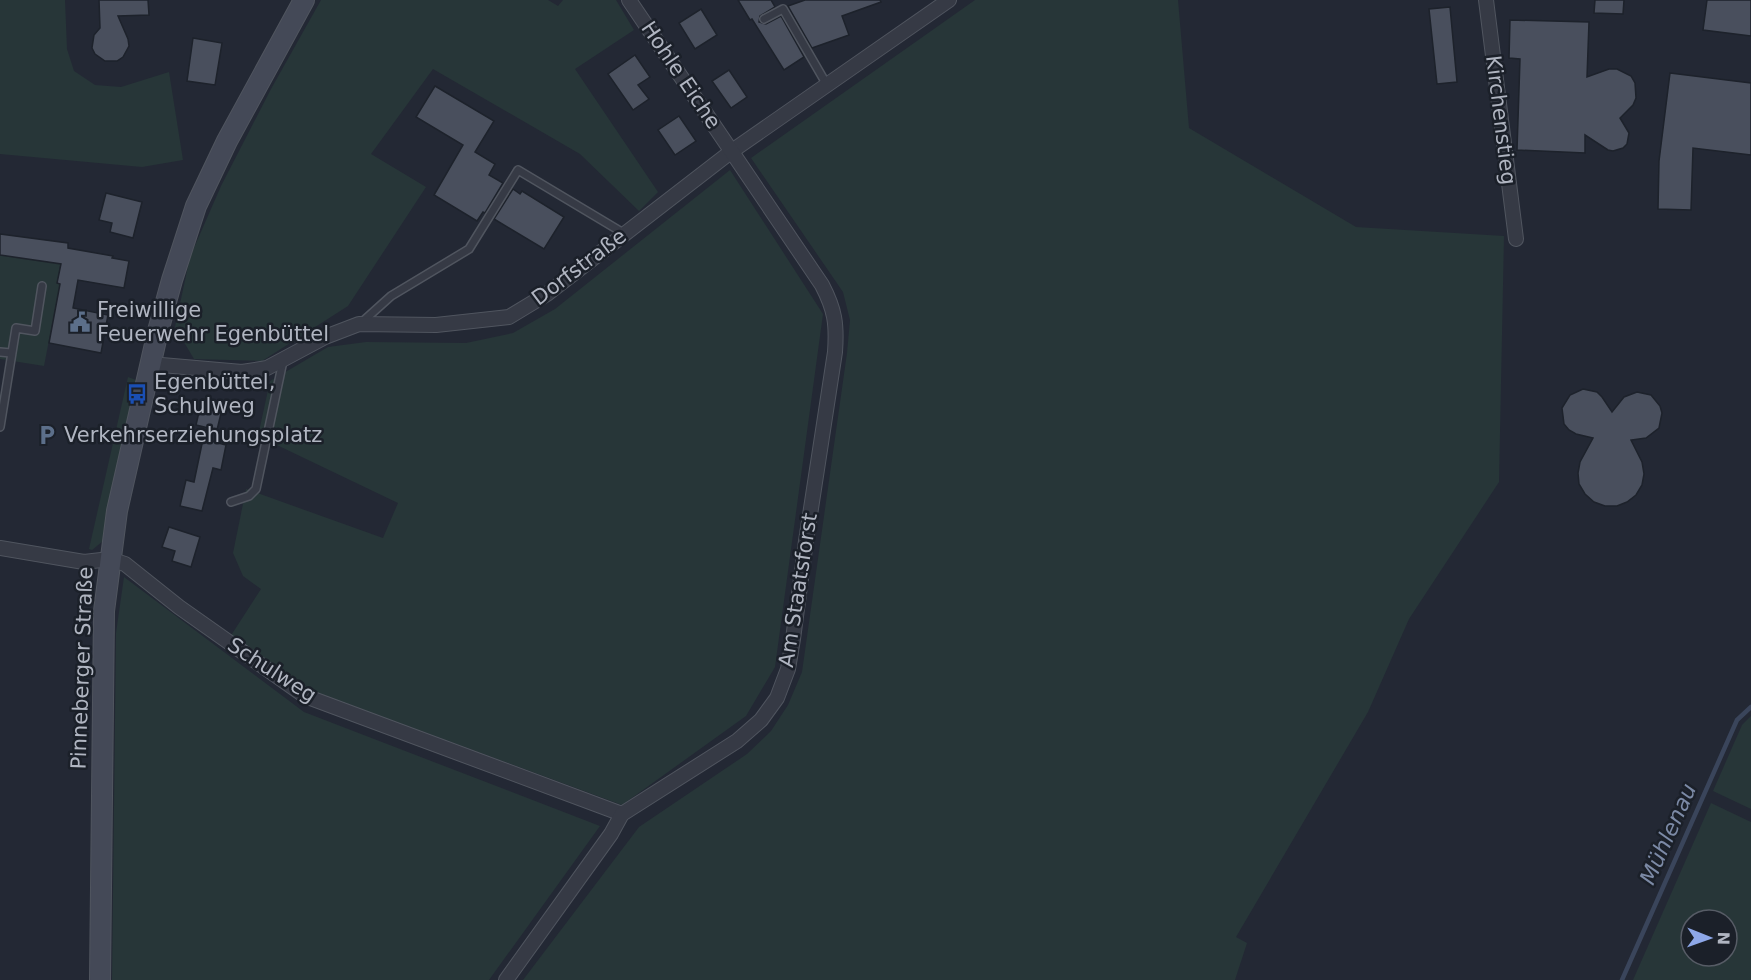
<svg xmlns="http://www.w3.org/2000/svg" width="1751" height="980" viewBox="0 0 1751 980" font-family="'DejaVu Sans',sans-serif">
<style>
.green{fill:#273638;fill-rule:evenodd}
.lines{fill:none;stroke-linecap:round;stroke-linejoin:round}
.stream{stroke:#3a455b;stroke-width:4.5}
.building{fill:#494f5d;stroke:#1d222b;stroke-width:1.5}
.lane-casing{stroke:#50555f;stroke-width:10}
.street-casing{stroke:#50555f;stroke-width:16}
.secondary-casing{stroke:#50555f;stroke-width:22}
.lane{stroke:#363a45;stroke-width:7}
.street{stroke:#363a45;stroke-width:14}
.secondary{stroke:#444957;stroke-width:20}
.labels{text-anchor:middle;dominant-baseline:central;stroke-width:5;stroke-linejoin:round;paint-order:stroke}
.street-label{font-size:21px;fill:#b0b5c1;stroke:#1b2029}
.poi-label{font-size:21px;fill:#b0b5c1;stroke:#1b2029;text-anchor:start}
.water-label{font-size:22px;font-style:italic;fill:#7c8aa6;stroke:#1b2029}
</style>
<rect width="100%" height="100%" fill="#232834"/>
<g class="green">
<polygon points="0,0 65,0 67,49 74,71 95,85 121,87 169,72 183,160 142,167 0,154"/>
<polygon points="321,0 548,0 558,6 563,0 616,0 634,30 575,69 658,192 639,211 580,154 433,69 371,154 426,187 348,306 262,361 194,359 175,327 190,257 221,186 271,89"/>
<polygon points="975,0 1178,0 1189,128 1356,227 1504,236 1499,482 1409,619 1368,712 1236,937 1247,943 1235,980 523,980 639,827 747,754 771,731 788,705 802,672 847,353 850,320 843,292 751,158"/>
<polygon points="730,170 823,314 775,667 746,716 622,805 310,690 230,637 261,589 243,576 233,553 246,489 383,538 398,503 258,436 270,381 328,347 366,342 466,343 513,333 555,309"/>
<polygon points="0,255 53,263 61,260 57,283 60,284 44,366 0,359"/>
<polygon points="128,377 136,380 137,385 103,541 92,550 89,549"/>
<polygon points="124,577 304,712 600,826 489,980 112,980 116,633"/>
<polygon points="1751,716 1751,809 1713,791 1742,725"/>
<path d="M 1711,803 L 1751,822 L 1751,980 L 1633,980 ZM 1691,920 L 1727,920 L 1727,956 L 1691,956 Z"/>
</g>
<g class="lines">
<polyline class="stream" points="1622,980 1737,720 1751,707"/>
</g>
<g class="building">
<polygon points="99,0 148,0 149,15 118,16 128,39 129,46 123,57 117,61 105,61 95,54 92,48 94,35 100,28"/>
<polygon points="738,0 771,0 775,7 760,16 759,22 766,24 781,16 804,57 784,70 752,19 750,20"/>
<polygon points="805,0 880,0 881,2 842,16 849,35 812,48 788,6"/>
<polygon points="1595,0 1624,0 1623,14 1594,13"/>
<polygon points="1707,0 1751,0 1751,36 1703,30"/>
<polygon points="1450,7 1457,82 1437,84 1429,9"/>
<polygon points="701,9 717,35 695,49 679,23"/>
<polygon points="1510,20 1589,22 1587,77 1609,69 1617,69 1631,76 1635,83 1636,98 1633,105 1620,118 1629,133 1627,144 1623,148 1613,151 1608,150 1585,135 1585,153 1517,150 1520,59 1509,58"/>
<polygon points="193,38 222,43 215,85 187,81"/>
<polygon points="635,55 650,77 638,85 649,99 633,110 608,74"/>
<polygon points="729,70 747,97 731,108 712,81"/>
<polygon points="1670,73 1751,83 1751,155 1693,148 1691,210 1658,209 1659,161"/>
<polygon points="435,86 494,121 475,152 495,164 489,175 503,183 485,213 483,212 477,221 434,195 463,145 416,117"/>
<polygon points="679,116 696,141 675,155 658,130"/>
<polygon points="513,189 520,194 522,191 564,217 544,249 494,219"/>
<polygon points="106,193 142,202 133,238 110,232 112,223 99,220"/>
<polygon points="0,234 68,243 68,248 113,256 112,258 129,261 124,288 78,280 73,308 108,315 101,353 49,343 60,284 57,283 61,264 0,255"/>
<polygon points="1583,389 1597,392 1602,397 1612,412 1624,397 1637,392 1651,395 1660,406 1662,413 1659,428 1646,438 1631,440 1642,462 1644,474 1642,485 1636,495 1627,502 1617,506 1605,506 1594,502 1585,494 1579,484 1578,473 1580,462 1593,438 1576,434 1569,430 1564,424 1562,408 1570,395"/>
<polygon points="202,399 223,405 217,430 196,425"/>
<polygon points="203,439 226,445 221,470 213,468 202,511 180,506 186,480 194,482"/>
<polygon points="169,527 200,537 191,567 172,561 175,551 162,547"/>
</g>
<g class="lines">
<g class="lane-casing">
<g id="lane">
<polyline points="764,19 783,9 827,85"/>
<polyline points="361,323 391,296 469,249 518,170 625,234"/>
<polyline points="0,352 11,353"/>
<polyline points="0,427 16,328 35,331 42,286"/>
<polyline points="231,502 249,496 256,489 283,361"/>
</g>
</g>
<g class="street-casing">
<g id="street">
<polyline points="1486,0 1516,239"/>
<polyline points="150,364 242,372 267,368 325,337 359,324 436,325 509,317 547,294 732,151 949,0"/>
<polyline points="0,548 84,562 110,559 125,564 179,607 305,696 622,814"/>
<path d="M 506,980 L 611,834 L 622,814 L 737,741 L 761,720 L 777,698 L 788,669 L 793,639 L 806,541 L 835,352 C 837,324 835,310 822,285 L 629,0"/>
</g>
</g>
<g class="secondary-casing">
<polyline id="secondary" points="100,980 104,611 117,511 158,331 172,280 196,206 227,141 304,0"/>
</g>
<use href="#lane" class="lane"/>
<use href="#street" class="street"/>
<use href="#secondary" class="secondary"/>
</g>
<defs>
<g id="civic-bare" transform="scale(1.62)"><path d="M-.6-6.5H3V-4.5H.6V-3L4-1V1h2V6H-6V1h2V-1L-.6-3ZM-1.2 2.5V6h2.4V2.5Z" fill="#5c6f8a" stroke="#1b2029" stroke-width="2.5" paint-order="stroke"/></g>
<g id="bus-bare" transform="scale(1.62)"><path d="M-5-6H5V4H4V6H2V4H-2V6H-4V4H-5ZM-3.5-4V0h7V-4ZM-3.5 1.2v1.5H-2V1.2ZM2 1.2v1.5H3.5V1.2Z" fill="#1a4fb4" stroke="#1b2029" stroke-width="2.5" paint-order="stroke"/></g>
<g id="parking-bare" transform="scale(1.62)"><path d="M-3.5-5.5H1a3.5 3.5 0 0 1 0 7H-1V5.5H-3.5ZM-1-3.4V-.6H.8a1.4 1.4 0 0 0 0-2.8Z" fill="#5c6f8a" stroke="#1b2029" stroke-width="2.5" paint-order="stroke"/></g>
</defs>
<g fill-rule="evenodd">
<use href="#civic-bare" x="80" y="322"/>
<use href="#bus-bare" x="137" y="394"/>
<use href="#parking-bare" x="47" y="435"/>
</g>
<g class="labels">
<g class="street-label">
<text transform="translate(681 75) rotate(56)">Hohle Eiche</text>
<text transform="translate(1501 120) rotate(83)">Kirchenstieg</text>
<text transform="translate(579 267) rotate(-37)">Dorfstraße</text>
<text transform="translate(798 590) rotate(-81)">Am Staatsforst</text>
<text transform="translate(82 668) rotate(-88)">Pinneberger Straße</text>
<text transform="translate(272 670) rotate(33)">Schulweg</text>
</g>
<g class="poi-label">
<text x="97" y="310">Freiwillige<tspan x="97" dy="24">Feuerwehr Egenbüttel</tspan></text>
<text x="154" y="382">Egenbüttel,<tspan x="154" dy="24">Schulweg</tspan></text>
<text x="64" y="435">Verkehrserziehungsplatz</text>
</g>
<g class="water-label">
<text transform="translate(1668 834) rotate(-66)">Mühlenau</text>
</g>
</g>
<g transform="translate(1709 938) rotate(91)"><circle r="28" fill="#1b2029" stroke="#575c66" stroke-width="1.5"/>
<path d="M0-4.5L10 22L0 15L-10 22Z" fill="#8ea8e9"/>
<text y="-9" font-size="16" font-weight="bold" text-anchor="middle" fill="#b0b5c1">N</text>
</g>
</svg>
